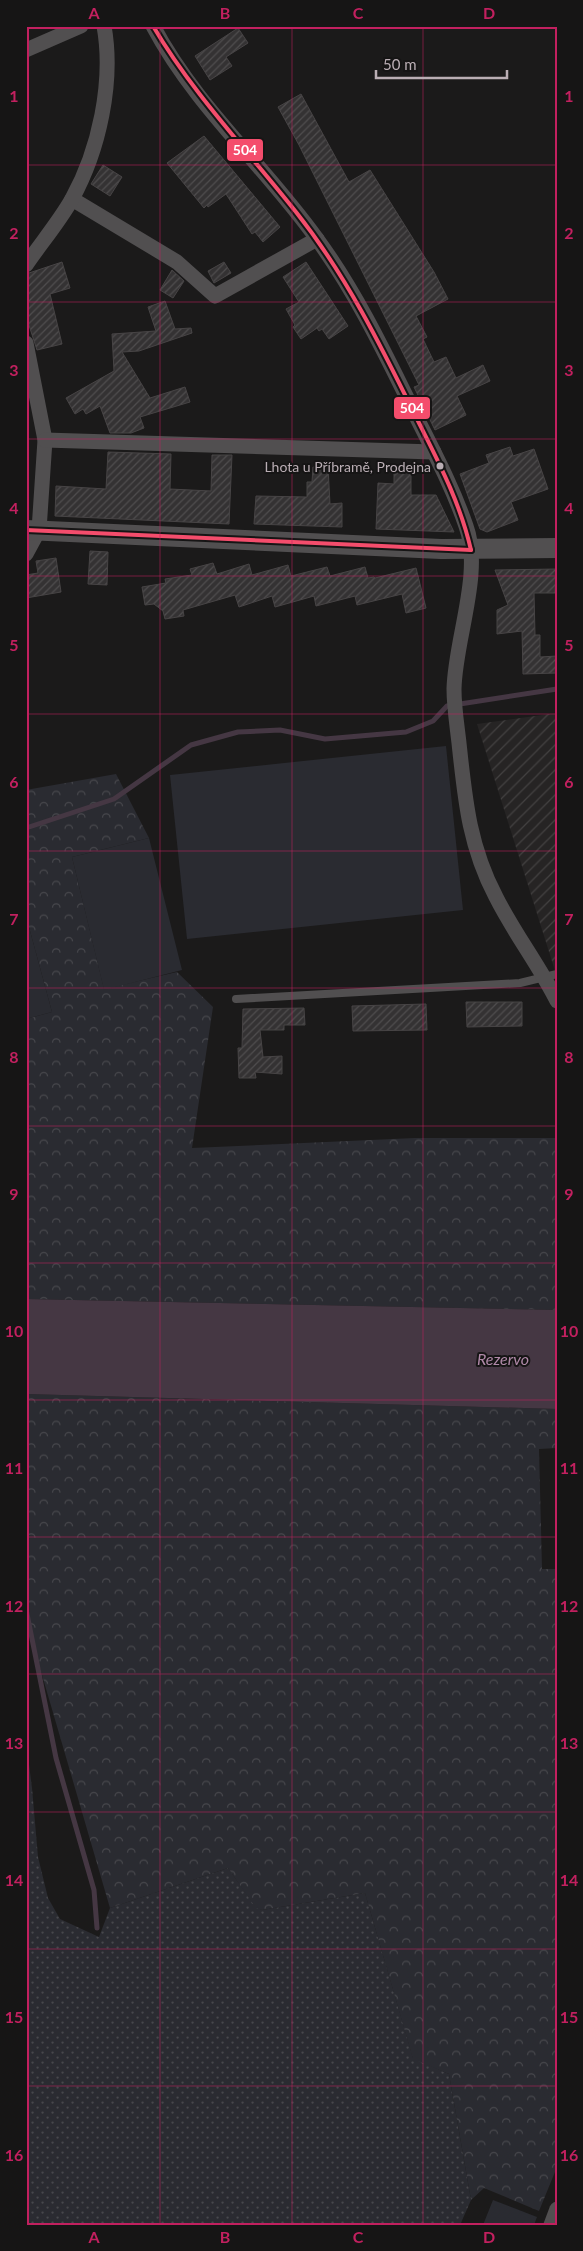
<svg xmlns="http://www.w3.org/2000/svg" width="583" height="2251" viewBox="0 0 583 2251" font-family="Lato,sans-serif">
<style>
.industrial{fill:url(#industrial-furrows)}
.grass{fill:url(#grass-dots)}
.forest{fill:url(#forest-crowns)}
.pitch{fill:#2a2b31}
.water{fill:#453743}
.lines{fill:none;stroke-linecap:round;stroke-linejoin:round}
.stream{stroke:#453743;stroke-width:5}
.building{fill:url(#building-hatch);stroke:#474445}
.service{stroke:#514f50;stroke-width:8}
.minor{stroke:#514f50;stroke-width:15}
.tertiary{stroke:#514f50;stroke-width:20}
.bus-1-casing{stroke:#161515;stroke-width:8}
.bus-1{stroke:#f44d6c;stroke-width:4}
.grid{fill:none;stroke:#c2205f;stroke-width:1;stroke-opacity:0.55}
.bus-dot{fill:#baaeb4;stroke:#161515;stroke-width:2}
.labels{text-anchor:middle;dominant-baseline:central;stroke-width:4;stroke-linejoin:round;paint-order:stroke}
.bus-label{font-size:14px;fill:#baaeb4;stroke:#161515;text-anchor:end}
.water-label{font-size:16px;font-style:italic;fill:#b089a8;stroke:#161515}
.line-badge{stroke:#161515;stroke-width:2}
.badge-label{font-size:14px;text-anchor:middle;font-weight:bold;fill:#fff}
.neatline{fill:none;stroke:#c2205f;stroke-width:2}
.grid-label{font-size:16px;text-anchor:middle;font-weight:bold;fill:#c2205f}
</style>
<defs>
<pattern id="industrial-furrows" width="10" height="10" patternUnits="userSpaceOnUse" patternTransform="scale(1.25)"><rect width="10" height="10" fill="#262424"/><path d="M-1 1l2-2M0 10L10 0M9 11l2-2" fill="none" stroke="#434141"/></pattern>
<pattern id="grass-dots" width="8" height="8" patternUnits="userSpaceOnUse" patternTransform="scale(1.25)"><rect width="8" height="8" fill="#2a2b31"/><path d="M2 2h.1M6 6h.1" fill="none" stroke="#47474c" stroke-width="1.8" stroke-linecap="round"/></pattern>
<pattern id="forest-crowns" width="20" height="18" patternUnits="userSpaceOnUse" patternTransform="scale(1.25)"><rect width="20" height="18" fill="#2a2b31"/><path d="M2 6a3 3 0 1 1 6 0M12 15a3 3 0 1 1 6 0" fill="none" stroke="#47474c"/></pattern>
<pattern id="building-hatch" width="6" height="6" patternUnits="userSpaceOnUse" patternTransform="scale(1.25)"><rect width="6" height="6" fill="#343233"/><path d="M-1 1l2-2M0 6l6-6M5 7l2-2" fill="none" stroke="#4f4d4e"/></pattern>
</defs>
<rect width="100%" height="100%" fill="#1b1a1a"/>
<polygon class="industrial" points="557,713 557,977 477,724"/>
<polygon class="grass" points="26,1741 32,1788 38,1857 48,1898 60,1919 99,1937 110,1908 228,1868 256,1907 262,1910 365,1893 413,2058 449,2074 471,2200 460,2225 26,2225"/>
<g class="forest">
<polygon points="116,774 149,838 72,857 104,989 177,972 213,1007 192,1148 415,1138 557,1138 557,1310 26,1299 26,1019 52,1012 26,916 26,790"/>
<polygon points="26,1394 557,1409 557,1448 539,1449 542,1569 557,1569 557,2167 539,2211 484,2188 471,2200 449,2074 413,2059 365,1893 262,1910 256,1908 228,1868 110,1908 26,1620"/>
</g>
<g class="pitch">
<polygon points="446,746 463,910 187,939 170,775"/>
<polygon points="149,838 182,970 104,990 72,857"/>
<polygon points="26,916 52,1012 26,1019"/>
<polygon points="493,2200 537,2217 534,2225 483,2225"/>
</g>
<polygon class="water" points="26,1299 557,1310 557,1409 26,1394"/>
<g class="lines">
<g class="stream">
<polyline points="26,828 114,799 191,745 238,732 280,730 325,739 406,732 433,721 447,706 557,689"/>
<polyline points="26,1609 56,1758 94,1890 97,1928"/>
</g>
</g>
<g class="building">
<polygon points="238,28 248,43 226,57 232,66 210,80 195,56"/>
<polygon points="301,94 349,182 370,170 434,272 448,299 416,316 427,337 423,339 434,362 446,357 456,378 483,365 490,381 457,396 466,415 435,430 414,387 419,385 299,145 278,107"/>
<polygon points="204,136 280,227 263,242 255,232 252,234 226,194 208,207 207,205 204,208 167,163"/>
<polygon points="103,165 122,177 110,196 91,184"/>
<polygon points="62,262 70,288 50,294 62,344 37,350 26,316 26,274"/>
<polygon points="224,262 231,273 214,283 208,271"/>
<polygon points="306,262 348,326 329,339 322,329 319,331 317,328 301,339 293,327 295,325 286,309 299,302 283,277"/>
<polygon points="172,270 184,281 173,298 160,290"/>
<polygon points="165,301 175,329 191,328 192,333 139,351 122,352 150,398 185,387 190,402 140,417 144,428 131,433 110,433 100,406 86,414 83,409 75,414 66,398 114,371 112,334 156,331 148,307"/>
<polygon points="510,447 513,456 534,449 548,489 511,502 518,520 487,532 480,529 460,474 489,463 486,455"/>
<polygon points="108,452 171,454 170,489 211,491 212,455 232,455 229,524 55,516 56,486 106,489"/>
<polygon points="394,466 411,466 411,495 436,495 454,532 376,529 378,483 394,484"/>
<polygon points="313,467 328,467 330,504 342,503 342,527 254,524 256,496 307,497 307,482 312,482"/>
<polygon points="90,551 108,552 107,585 88,584"/>
<polygon points="56,558 61,592 26,598 26,575 38,573 36,561"/>
<polygon points="213,563 217,574 249,564 252,575 288,565 291,576 327,567 330,576 365,567 368,578 374,577 375,578 416,568 426,608 406,613 402,594 357,605 355,596 316,606 314,596 275,607 272,596 239,607 235,595 183,610 184,616 165,619 163,611 154,604 145,605 142,587 166,583 165,579 192,575 190,569"/>
<polygon points="556,569 555,593 534,593 535,635 540,635 540,657 557,656 557,673 523,674 522,631 497,634 497,610 508,605 495,570"/>
<polygon points="466,1002 522,1002 522,1026 467,1027"/>
<polygon points="426,1004 427,1030 353,1031 352,1006"/>
<polygon points="304,1008 305,1025 284,1025 284,1030 260,1030 263,1057 282,1056 282,1074 255,1072 256,1078 239,1078 238,1048 242,1048 243,1009"/>
</g>
<g class="lines">
<polyline class="service" points="236,999 520,983 557,974"/>
<g class="minor">
<path d="M 153,26 C 196,107 265,166 317,239 C 355,291 383,349 411,406 C 430,445 452,485 466,526 C 483,573 455,639 454,689 C 454,707 457,725 459,743 C 465,799 469,846 496,897 C 514,933 539,965 557,1001"/>
<polyline points="26,50 81,26"/>
<polyline points="72,199 177,262 215,296 317,239"/>
<path d="M 26,265 C 41,243 59,222 72,199 C 99,150 114,82 104,26"/>
<polyline points="26,343 45,440 39,530 26,554"/>
<polyline points="45,440 434,452"/>
<polyline points="551,2225 557,2209"/>
</g>
<polyline class="tertiary" points="26,530 441,549 557,548"/>
<g class="bus-1-casing">
<g id="bus-1">
<path d="M 153,26 C 193,94 247,150 296,212 C 346,275 381,346 416,417 C 438,461 460,502 471,550"/>
<polyline points="26,530 471,550"/>
</g>
</g>
<use href="#bus-1" class="bus-1"/>
</g>
<path class="grid" d="M 160,26 L 160,2225M 292,26 L 292,2225M 423,26 L 423,2225M 26,165 L 557,165M 26,302 L 557,302M 26,439 L 557,439M 26,576 L 557,576M 26,714 L 557,714M 26,851 L 557,851M 26,988 L 557,988M 26,1126 L 557,1126M 26,1263 L 557,1263M 26,1400 L 557,1400M 26,1537 L 557,1537M 26,1674 L 557,1674M 26,1812 L 557,1812M 26,1949 L 557,1949M 26,2086 L 557,2086"/>
<circle class="bus-dot" cx="440" cy="466" r="4.5"/>
<g class="labels">
<g class="bus-label">
<text x="431" y="466">Lhota u Příbramě, Prodejna</text>
</g>
<g class="water-label">
<text x="503" y="1358">Rezervo</text>
</g>
</g>
<g class="line-badge">
<rect x="226" y="138" width="38" height="24" rx="5" fill="#f44d6c"/>
<rect x="393" y="396" width="38" height="24" rx="5" fill="#f44d6c"/>
</g>
<g class="badge-label">
<text x="245" y="155">504</text>
<text x="412" y="413">504</text>
</g>
<rect width="583" height="2251" fill="none" stroke="#161515" stroke-width="55"/>
<path d="M376 70v8h131v-8" fill="none" stroke="#baaeb4" stroke-width="2.5"/>
<text x="383" y="70" font-size="15" fill="#baaeb4" stroke="#161515" stroke-width="4" paint-order="stroke">50 m</text>
<rect x="28" y="28" width="528" height="2196" class="neatline"/>
<g class="grid-label">
<text x="94" y="19">A</text>
<text x="225" y="19">B</text>
<text x="358" y="19">C</text>
<text x="489" y="19">D</text>
<text x="14" y="102">1</text>
<text x="569" y="102">1</text>
<text x="14" y="239">2</text>
<text x="569" y="239">2</text>
<text x="14" y="376">3</text>
<text x="569" y="376">3</text>
<text x="14" y="514">4</text>
<text x="569" y="514">4</text>
<text x="14" y="651">5</text>
<text x="569" y="651">5</text>
<text x="14" y="788">6</text>
<text x="569" y="788">6</text>
<text x="14" y="925">7</text>
<text x="569" y="925">7</text>
<text x="14" y="1063">8</text>
<text x="569" y="1063">8</text>
<text x="14" y="1200">9</text>
<text x="569" y="1200">9</text>
<text x="14" y="1337">10</text>
<text x="569" y="1337">10</text>
<text x="14" y="1474">11</text>
<text x="569" y="1474">11</text>
<text x="14" y="1612">12</text>
<text x="569" y="1612">12</text>
<text x="14" y="1749">13</text>
<text x="569" y="1749">13</text>
<text x="14" y="1886">14</text>
<text x="569" y="1886">14</text>
<text x="14" y="2023">15</text>
<text x="569" y="2023">15</text>
<text x="14" y="2161">16</text>
<text x="569" y="2161">16</text>
<text x="94" y="2243">A</text>
<text x="225" y="2243">B</text>
<text x="358" y="2243">C</text>
<text x="489" y="2243">D</text>
</g>
</svg>
